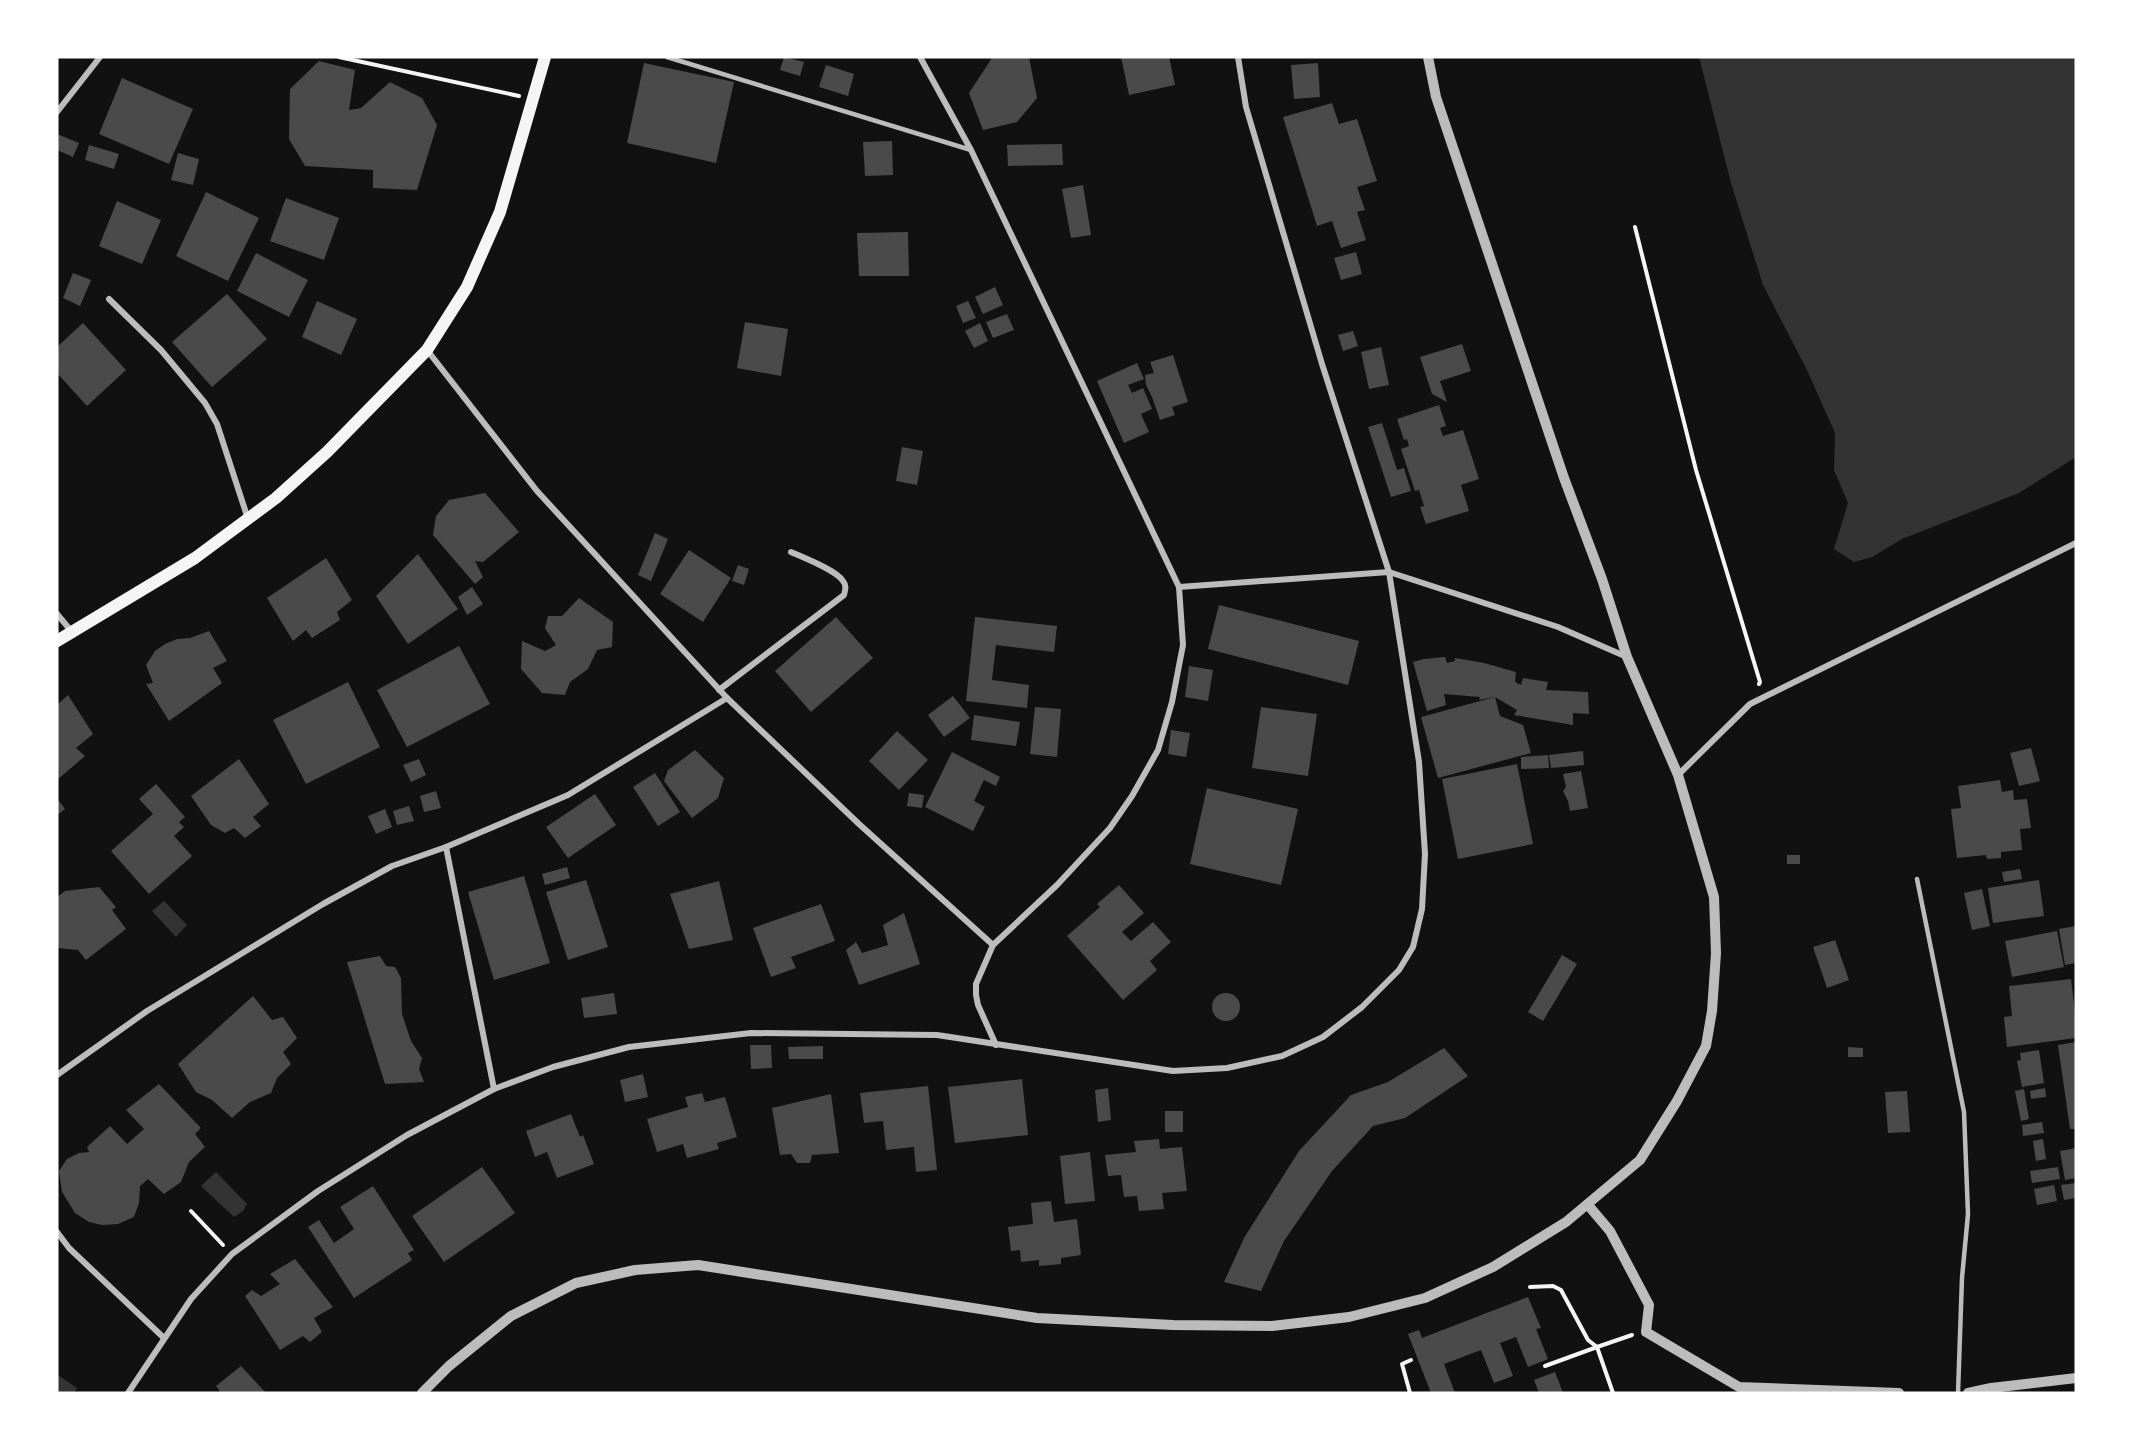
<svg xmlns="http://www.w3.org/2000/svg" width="2133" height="1450" viewBox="0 0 2133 1450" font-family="'Alegreya Sans',sans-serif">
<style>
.water{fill:#333}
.building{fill:#4a4a4a}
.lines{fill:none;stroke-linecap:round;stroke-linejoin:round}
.path{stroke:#f5f5f5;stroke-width:4}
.service{stroke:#bcbcbc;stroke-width:4.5}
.minor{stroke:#bcbcbc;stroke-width:6}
.tertiary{stroke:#bcbcbc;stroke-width:10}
.secondary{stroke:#f5f5f5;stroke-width:12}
</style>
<rect width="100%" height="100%" fill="#111"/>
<g class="water">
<polygon points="1699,57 2076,57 2076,457 2019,493 1902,539 1872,557 1854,562 1834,549 1848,503 1834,470 1835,433 1807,370 1763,285 1731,183"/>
<polygon points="164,901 187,925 176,937 152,911"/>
<polygon points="216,1172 247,1204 243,1211 234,1217 201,1186"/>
<polygon points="58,1375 77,1388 74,1393 57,1393"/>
</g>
<g class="building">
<polygon points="784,57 804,62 800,76 780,70"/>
<polygon points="1029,57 1037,98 1017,122 983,130 969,93 992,58"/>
<polygon points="1121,57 1169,57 1175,85 1129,95"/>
<polygon points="319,61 355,70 349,110 361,108 390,82 422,98 437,125 417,190 373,188 373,170 305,166 289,139 290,89"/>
<polygon points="644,63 734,82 716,163 627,143"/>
<polygon points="1318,63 1320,97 1294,99 1291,65"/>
<polygon points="826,65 854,74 848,96 819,87"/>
<polygon points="122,78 193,109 169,164 99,134"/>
<polygon points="1332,103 1339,124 1357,119 1377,181 1357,187 1365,210 1357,212 1366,240 1341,248 1332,221 1317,226 1283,117"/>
<polygon points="57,134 79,143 73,157 57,150"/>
<polygon points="892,141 893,175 865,176 863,142"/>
<polygon points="1062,144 1063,165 1008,166 1007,145"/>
<polygon points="89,145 119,154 114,169 85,160"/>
<polygon points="178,153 199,159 193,185 171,180"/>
<polygon points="1083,185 1091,235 1071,238 1062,189"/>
<polygon points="206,192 259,218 228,281 176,256"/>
<polygon points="286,198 339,218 324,260 270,241"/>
<polygon points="117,201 161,220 142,264 99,246"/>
<polygon points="908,232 909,276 859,276 857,233"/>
<polygon points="1356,252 1362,274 1341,280 1334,258"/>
<polygon points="256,253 308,280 289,317 237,291"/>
<polygon points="73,273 91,280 80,306 63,298"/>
<polygon points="995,287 1003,305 983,314 975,297"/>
<polygon points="227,294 267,339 212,387 172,342"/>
<polygon points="317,301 357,319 341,355 302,337"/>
<polygon points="968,301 976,318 963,323 956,306"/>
<polygon points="1007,314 1014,330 993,338 986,322"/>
<polygon points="745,322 788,329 781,376 737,368"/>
<polygon points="83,323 126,370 87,406 57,373 57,347"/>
<polygon points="980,323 988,341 974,348 965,331"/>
<polygon points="1353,331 1358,346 1343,351 1338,335"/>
<polygon points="1462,344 1471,371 1440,381 1447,402 1432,394 1420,357"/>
<polygon points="1381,347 1389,385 1369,389 1361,352"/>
<polygon points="1173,355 1188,402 1172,407 1175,415 1160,420 1152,397 1146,385 1145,375 1154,373 1150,362"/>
<polygon points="1137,363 1144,379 1128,385 1132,393 1143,388 1152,409 1141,414 1149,432 1124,443 1097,381"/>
<polygon points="1439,405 1446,426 1440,428 1443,436 1463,430 1479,479 1461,485 1469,511 1426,524 1420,507 1424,506 1419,490 1415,491 1401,449 1409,446 1407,439 1404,440 1397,419"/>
<polygon points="1382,423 1397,470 1404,468 1411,491 1391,497 1368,427"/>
<polygon points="902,447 923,451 917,485 896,481"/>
<polygon points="485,493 519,532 483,562 475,561 483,577 475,584 433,535 436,516 449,500"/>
<polygon points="655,533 668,539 651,581 638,575"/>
<polygon points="689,550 731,578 703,622 660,594"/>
<polygon points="418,554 458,609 408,644 376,596"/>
<polygon points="326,558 352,600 337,612 340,620 312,638 306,630 293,641 267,598"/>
<polygon points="738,565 749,569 744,585 732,581"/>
<polygon points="472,587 483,604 467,615 458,597"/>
<polygon points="579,598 613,622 612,647 597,650 588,669 570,682 565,695 542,693 521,669 522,641 545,651 556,645 545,628 548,616 562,616"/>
<polygon points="1219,605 1359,641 1348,685 1208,649"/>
<polygon points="836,617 873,658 811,712 775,671"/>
<polygon points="975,617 1057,626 1054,652 996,645 992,680 1029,685 1027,708 966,701"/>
<polygon points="209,631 227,661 213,668 222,683 169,721 146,684 153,683 146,665 155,651 165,644 177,639 190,638"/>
<polygon points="459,646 490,704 407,747 377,690"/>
<polygon points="1445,657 1447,663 1455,661 1455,658 1484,663 1516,672 1515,682 1521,685 1523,678 1548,682 1546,690 1588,692 1589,714 1573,713 1573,725 1514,715 1517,710 1495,697 1500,716 1523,725 1531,753 1438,778 1421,717 1495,697 1479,700 1480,697 1444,694 1446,705 1427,711 1413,662 1424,659"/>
<polygon points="1189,666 1213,670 1208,701 1185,697"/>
<polygon points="348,682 380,747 306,784 273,720"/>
<polygon points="68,695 93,734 76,748 85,756 58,779 57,705"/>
<polygon points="953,696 970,718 944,737 928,715"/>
<polygon points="1035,707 1061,709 1057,757 1030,754"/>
<polygon points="1261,707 1317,714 1308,776 1252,768"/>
<polygon points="974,715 1020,722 1016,746 971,740"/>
<polygon points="1171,730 1190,733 1186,757 1168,754"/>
<polygon points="897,731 928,760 899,790 869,761"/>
<polygon points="2031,748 2040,781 2019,786 2010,753"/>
<polygon points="695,750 724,778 718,798 692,818 664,781 668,770"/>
<polygon points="1583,751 1584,765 1551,768 1549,755"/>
<polygon points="952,752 1000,777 996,786 984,780 974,801 985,807 973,831 925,807"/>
<polygon points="1548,755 1549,768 1521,769 1521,757"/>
<polygon points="239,759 269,804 253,817 261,826 245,838 234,828 225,833 211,825 191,796"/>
<polygon points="419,759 426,775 411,782 403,765"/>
<polygon points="1517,764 1533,844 1458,859 1442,779"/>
<polygon points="1581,771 1588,808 1570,811 1568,801 1563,791 1566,787 1563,774"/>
<polygon points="655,773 680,812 658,826 633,787"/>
<polygon points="2000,780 2002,792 2013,790 2014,800 2027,799 2031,828 2020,829 2022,850 2001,852 2001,858 1987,859 1986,855 1957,858 1951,809 1961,808 1958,786"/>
<polygon points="156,784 185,817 179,822 184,827 174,836 192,856 149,894 111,851 153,814 139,799"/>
<polygon points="1207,788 1298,809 1281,885 1190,864"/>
<polygon points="436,791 441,808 424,812 420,796"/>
<polygon points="909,793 924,795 922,808 907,806"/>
<polygon points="595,794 616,825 568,858 546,827"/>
<polygon points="57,798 65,809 57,815"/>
<polygon points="409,806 414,821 397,825 393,811"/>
<polygon points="385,809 392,827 376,834 368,816"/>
<rect x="1787" y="855" width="13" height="9"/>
<polygon points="567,867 570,878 545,885 542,874"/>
<polygon points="2020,869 2022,879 2004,882 2002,872"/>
<polygon points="524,876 550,963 494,980 468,892"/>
<polygon points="586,880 608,947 568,960 546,892"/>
<polygon points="2039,880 2044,916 1993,923 1988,888"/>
<polygon points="719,881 733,940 689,949 670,894"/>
<polygon points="1119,885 1144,913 1122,932 1131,941 1153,922 1171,942 1150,961 1157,970 1123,1000 1067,936 1100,907 1097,904"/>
<polygon points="99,887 116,907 112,910 126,929 86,960 78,950 57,948 57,897 65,891"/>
<polygon points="1982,889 1990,926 1972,930 1964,893"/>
<polygon points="821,904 835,941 791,957 796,968 771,977 753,928"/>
<polygon points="904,913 920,964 859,985 846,950 856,942 862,953 888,945 883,925"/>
<polygon points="2076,926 2076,963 2065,965 2059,929"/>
<polygon points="2057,931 2064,967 2012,977 2005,941"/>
<polygon points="1835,940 1849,980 1827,988 1813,947"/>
<polygon points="1562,955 1577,964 1543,1021 1528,1012"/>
<polygon points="380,956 386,966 395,967 401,978 402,1014 411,1041 422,1058 419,1069 424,1082 385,1084 347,962"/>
<polygon points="2071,979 2076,1021 2076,1038 2007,1047 2004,1017 2012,1016 2009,986"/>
<polygon points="614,993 617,1014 584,1018 581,998"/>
<circle cx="1226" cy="1007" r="14"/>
<polygon points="253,996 272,1020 283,1017 297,1038 283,1052 291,1064 277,1078 271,1093 250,1102 232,1118 212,1100 196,1092 178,1064"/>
<polygon points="2076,1042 2076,1129 2070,1129 2058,1045"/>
<polygon points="750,1045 771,1045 772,1068 751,1069"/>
<polygon points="823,1046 823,1059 789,1059 788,1047"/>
<polygon points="1848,1047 1863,1048 1863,1057 1848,1057"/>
<polygon points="1444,1048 1468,1076 1405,1118 1373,1126 1332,1171 1284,1241 1261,1291 1224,1282 1244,1238 1299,1151 1351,1095 1388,1082"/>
<polygon points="2039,1050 2044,1083 2022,1087 2017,1061 2021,1060 2020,1053"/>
<polygon points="643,1074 648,1097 625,1102 620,1080"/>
<polygon points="1022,1079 1028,1135 955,1143 948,1087"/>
<polygon points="159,1084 201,1128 195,1134 205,1147 189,1162 181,1182 164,1194 148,1179 140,1186 139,1203 134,1217 118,1224 102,1225 89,1222 75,1213 62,1192 59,1171 67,1159 79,1153 89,1152 87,1147 110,1126 127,1144 144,1129 126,1110"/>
<polygon points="928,1086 937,1170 916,1172 914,1147 886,1150 883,1121 864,1123 860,1093"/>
<polygon points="1108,1088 1111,1120 1098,1122 1095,1090"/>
<polygon points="2045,1088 2046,1097 2031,1099 2030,1091"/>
<polygon points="2024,1089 2029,1119 2021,1121 2015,1091"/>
<polygon points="1907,1091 1910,1132 1888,1133 1885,1092"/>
<polygon points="702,1093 705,1102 725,1097 737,1137 717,1143 719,1149 687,1158 683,1144 657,1152 647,1119 688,1107 685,1097"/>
<polygon points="831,1094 839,1153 812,1155 810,1163 797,1163 791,1154 780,1155 772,1108"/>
<rect x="1165" y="1111" width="18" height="21"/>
<polygon points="571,1114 580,1137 583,1135 594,1164 557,1178 547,1152 535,1157 526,1131"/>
<polygon points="2042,1122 2044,1133 2023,1136 2022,1125"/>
<polygon points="1159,1139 1160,1149 1182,1147 1187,1191 1162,1193 1164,1209 1139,1211 1137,1196 1124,1197 1121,1175 1108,1176 1105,1155 1136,1152 1134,1141"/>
<polygon points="2043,1139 2046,1159 2036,1161 2033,1141"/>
<polygon points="2076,1148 2076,1178 2065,1180 2060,1151"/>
<polygon points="1090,1152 1095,1201 1065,1204 1060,1156"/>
<polygon points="482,1167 515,1213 444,1262 412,1216"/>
<polygon points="2058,1167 2060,1179 2032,1183 2030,1171"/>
<polygon points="2076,1183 2076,1198 2064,1200 2061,1185"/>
<polygon points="2054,1185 2057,1201 2037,1205 2034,1189"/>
<polygon points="373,1186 414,1250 408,1253 412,1260 354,1298 308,1227 319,1220 334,1243 354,1229 340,1207"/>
<polygon points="1051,1201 1054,1222 1077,1219 1081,1255 1061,1258 1061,1264 1039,1266 1039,1260 1021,1262 1020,1250 1011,1251 1008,1227 1033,1224 1031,1203"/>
<polygon points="295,1259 333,1307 314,1318 322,1332 310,1342 303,1336 280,1350 245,1296 252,1290 261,1296 280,1284 270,1274"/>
<polygon points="1528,1297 1541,1328 1536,1329 1548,1359 1528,1367 1516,1337 1500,1343 1513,1376 1494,1383 1481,1350 1444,1364 1455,1393 1431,1393 1408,1334 1419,1330 1422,1338"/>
<polygon points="241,1366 266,1393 221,1393 216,1386"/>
<polygon points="1555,1372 1563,1393 1539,1393 1534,1380"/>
</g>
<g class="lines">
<g class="path">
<polyline points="339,57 519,96"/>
<polyline points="1635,227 1696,470 1760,682 1759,684"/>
<polyline points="191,1211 223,1245"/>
<polyline points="1530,1287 1553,1286 1561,1290 1588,1340 1597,1347 1545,1366"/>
<polyline points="1410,1393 1402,1364 1411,1360"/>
<polyline points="1613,1393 1597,1347 1632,1335"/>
</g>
<g class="service">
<polyline points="667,57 971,150"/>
<polyline points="1917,879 1964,1112 1968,1214 1962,1278 1958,1393"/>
</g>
<g class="minor">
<polyline points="920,57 971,150 1179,587 1183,645 1172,702 1158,750 1132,796 1110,828 1057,885 993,945 976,984 976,995 978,1005 996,1045"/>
<polyline points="57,112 100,57"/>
<polyline points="109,299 161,350 205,403 217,424 248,519"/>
<polyline points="427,350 537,491 727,698 859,824 993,945"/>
<polyline points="1179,587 1389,572 1558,627 1627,657"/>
<polyline points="57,614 72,632"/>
<path d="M 719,690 L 844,595 C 845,590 847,586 843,581 C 836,570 804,558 791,552"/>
<polyline points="1678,775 1750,704 2076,543"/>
<polyline points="446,847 494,1089"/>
<polyline points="57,1075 147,1011 323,904 392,866 446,847 568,795 727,698"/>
<polyline points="57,1232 69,1248 164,1338"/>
<polyline points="128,1393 191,1299 232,1254 318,1191 407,1135 494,1089 553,1067 629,1047 751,1033 937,1035 1173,1071 1227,1068 1282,1056 1323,1037 1362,1007 1399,970 1413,947 1422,909 1425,854 1419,762 1389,572 1322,364 1246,107 1238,57"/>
</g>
<g class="tertiary">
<polyline points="1588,1205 1610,1231 1649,1305 1646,1332 1739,1387 1899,1393"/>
<polyline points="422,1393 449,1366 511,1316 576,1283 635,1270 698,1265 1037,1318 1173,1325 1272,1326 1349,1317 1425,1298 1493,1267 1566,1222 1640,1160 1677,1101 1706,1046 1712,1011 1716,953 1714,897 1678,775 1627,657 1602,579 1564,478 1436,97 1428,57"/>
<polyline points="1968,1393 1991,1388 2076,1378"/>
</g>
<polyline class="secondary" points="57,641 195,558 276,498 327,452 427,350 467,287 500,212 545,57"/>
</g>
<rect width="2133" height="1450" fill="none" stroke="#ffffff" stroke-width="117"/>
</svg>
